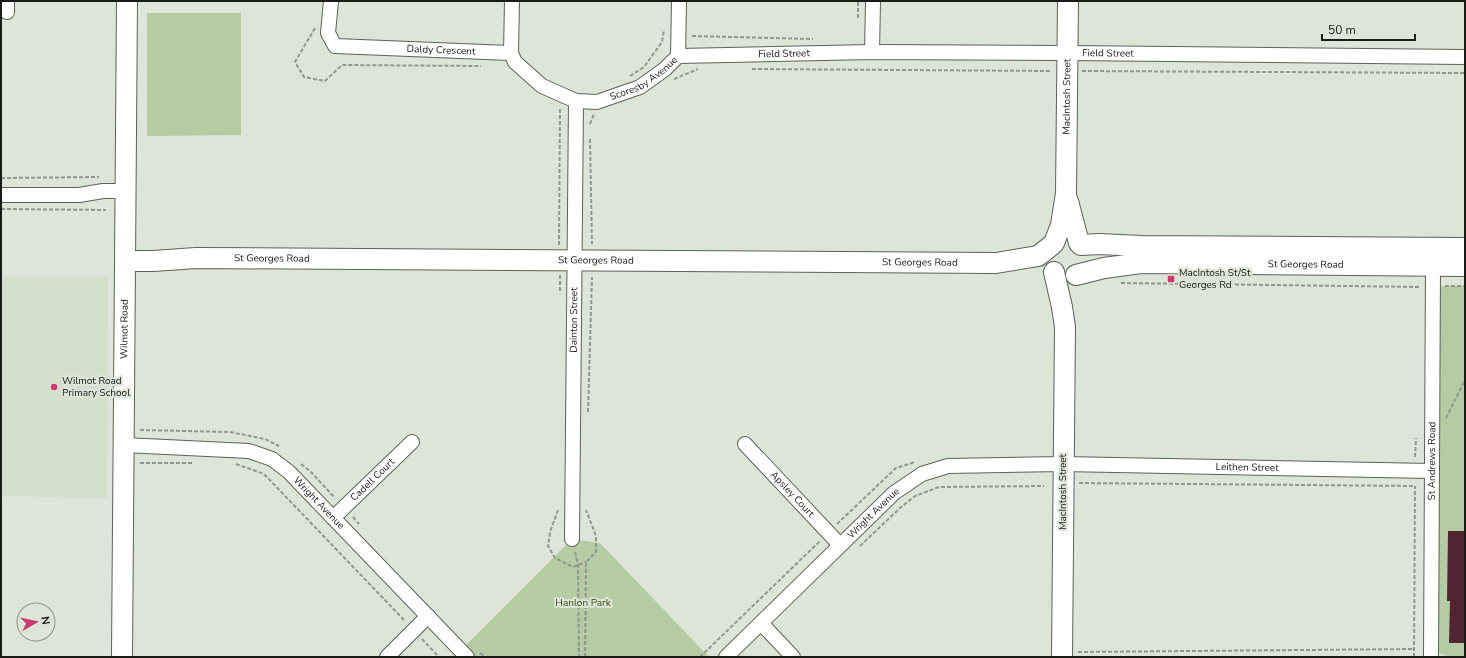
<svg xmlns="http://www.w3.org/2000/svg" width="1466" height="658" viewBox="0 0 1466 658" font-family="'Nunito Sans',sans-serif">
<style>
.built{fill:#d4e0cb}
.green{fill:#b5cba4}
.building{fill:#512431}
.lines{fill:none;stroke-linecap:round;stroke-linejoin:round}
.street-casing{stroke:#5c6257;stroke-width:16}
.secondary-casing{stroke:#5c6257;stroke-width:22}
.path{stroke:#91978e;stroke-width:2;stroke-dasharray:4 2;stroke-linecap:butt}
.street{stroke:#fff;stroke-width:14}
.secondary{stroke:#fff;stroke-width:20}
.poi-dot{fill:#c83b6b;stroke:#dde5d8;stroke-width:1.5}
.labels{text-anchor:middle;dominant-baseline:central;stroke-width:4;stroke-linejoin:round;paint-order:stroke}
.street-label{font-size:10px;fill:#191b17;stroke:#dde5d8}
.poi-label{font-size:10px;fill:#191b17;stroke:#dde5d8;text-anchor:start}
.park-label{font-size:10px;fill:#2e4b07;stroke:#dde5d8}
</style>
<rect width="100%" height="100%" fill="#dde5d8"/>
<polygon class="built" points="1,277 108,277 107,498 1,496"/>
<g class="green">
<polygon points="147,13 241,13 241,135 147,136"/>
<path d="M 1441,286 L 1465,286 L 1465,657 C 1455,657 1445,658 1437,651 L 1439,292 Z"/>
<polygon points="572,539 600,543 709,657 476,657 463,648"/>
</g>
<polygon class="building" points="1448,531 1465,531 1465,643 1449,643 1450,601 1447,601"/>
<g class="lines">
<g class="street-casing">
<g id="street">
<polyline points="7,1 7,12"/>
<path id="s1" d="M 331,1 L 328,33 L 335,46 L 511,53 L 515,62 L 542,86 L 576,101 L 597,102 L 640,87 L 665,69 L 678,56 L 679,1"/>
<polyline points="872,52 873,1"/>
<polyline points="511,53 512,1"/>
<path id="s2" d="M 678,56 L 872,52 L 1067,53 L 1465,57"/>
<polyline points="1,195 79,195 103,191 126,191"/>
<path id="s3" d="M 745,444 L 840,545"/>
<path id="s4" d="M 124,445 L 249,451 L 272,459 L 289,472 L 467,657"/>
<path id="s5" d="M 333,518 L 412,442"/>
<path id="s6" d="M 572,539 L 576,101"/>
<polyline points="761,623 793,657"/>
<polyline points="387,657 428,616"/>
<path id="s7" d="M 726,657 L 894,493 L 922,474 L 948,466 L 1063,464 L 1432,471"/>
<path id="s8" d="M 1431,657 L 1433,266"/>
</g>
</g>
<g class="secondary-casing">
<g id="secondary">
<polyline points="1068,201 1079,243"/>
<path id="s9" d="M 1054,243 L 1061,225 L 1066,193 L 1068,1"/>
<polyline points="1081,245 1099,244 1142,246 1465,248"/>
<path id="s10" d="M 126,261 L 153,261 L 196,258 L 996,263 L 1038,256 L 1052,245"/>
<polyline points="1054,272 1062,307 1065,327 1062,657"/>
<path id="s11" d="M 1076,275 L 1104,268 L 1141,263 L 1465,266"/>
<path id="s12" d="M 122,657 L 127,1"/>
</g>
</g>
<g class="path">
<polyline points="858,18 858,1"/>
<polyline points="315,28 295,62 304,77 325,81 342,65 481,66"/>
<polyline points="692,36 813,39"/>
<polyline points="752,69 1052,71"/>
<polyline points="1082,71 1465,73"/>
<polyline points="630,76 644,67 662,42 664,30"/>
<polyline points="674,79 698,69"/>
<polyline points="590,124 594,114"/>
<polyline points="590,139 592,244"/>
<polyline points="1,178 99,177"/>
<polyline points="1,209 106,210"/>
<polyline points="559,245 560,107"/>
<polyline points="560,275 560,293"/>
<polyline points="1121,283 1421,287"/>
<polyline points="1445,286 1465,286"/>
<polyline points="588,412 592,277"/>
<polyline points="1446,418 1465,380"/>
<polyline points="140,430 230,432 265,439 279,446"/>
<polyline points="1415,457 1416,438"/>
<polyline points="140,463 194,463"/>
<polyline points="236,464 264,474 405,621"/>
<polyline points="301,464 311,472 335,498"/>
<polyline points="1079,483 1415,486"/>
<polyline points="558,510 550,532 548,546 555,558 573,567 586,562"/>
<polyline points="353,517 359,524"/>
<polyline points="837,524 896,468 915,462"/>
<polyline points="860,546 900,508 915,496 939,487 1044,486"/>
<polyline points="575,552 578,565 579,657"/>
<polyline points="422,639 439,657"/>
<polyline points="1078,652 1414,649"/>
<polyline points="480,653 485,657"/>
<polyline points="585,657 586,562 596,552 596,536 586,510"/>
<polyline points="700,657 820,541"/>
<polyline points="1414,657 1415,486"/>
</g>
<use href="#street" class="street"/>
<use href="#secondary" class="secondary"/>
</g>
<g class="poi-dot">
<rect x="1167" y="275" width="8" height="8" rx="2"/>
<circle cx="54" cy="387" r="4"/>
</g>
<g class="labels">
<g class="street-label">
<text stroke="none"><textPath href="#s1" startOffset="153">Daldy Crescent</textPath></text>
<text stroke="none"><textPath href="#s2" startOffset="430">Field Street</textPath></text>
<text stroke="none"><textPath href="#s2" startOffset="106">Field Street</textPath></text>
<text stroke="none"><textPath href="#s1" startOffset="380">Scoresby Avenue</textPath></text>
<text stroke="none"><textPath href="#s9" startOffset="148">MacIntosh Street</textPath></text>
<text stroke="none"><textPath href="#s10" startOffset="146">St Georges Road</textPath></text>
<text stroke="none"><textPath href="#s10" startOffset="470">St Georges Road</textPath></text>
<text stroke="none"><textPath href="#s10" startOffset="794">St Georges Road</textPath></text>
<text stroke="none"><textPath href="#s11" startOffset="231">St Georges Road</textPath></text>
<text stroke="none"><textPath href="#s6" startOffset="219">Dainton Street</textPath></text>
<text stroke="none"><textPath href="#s12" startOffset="328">Wilmot Road</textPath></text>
<text stroke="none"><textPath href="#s8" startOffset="196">St Andrews Road</textPath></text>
<text stroke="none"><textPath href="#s7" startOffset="595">Leithen Street</textPath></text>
<text stroke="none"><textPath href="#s5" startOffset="55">Cadell Court</textPath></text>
<text transform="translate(1063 492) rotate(-90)">MacIntosh Street</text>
<text stroke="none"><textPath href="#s3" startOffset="69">Apsley Court</textPath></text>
<text stroke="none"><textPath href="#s4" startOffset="214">Wright Avenue</textPath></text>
<text stroke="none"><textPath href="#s7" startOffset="206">Wright Avenue</textPath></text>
</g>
<g class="poi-label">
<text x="1179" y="273">MacIntosh St/St<tspan x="1179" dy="12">Georges Rd</tspan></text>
<text x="62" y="381">Wilmot Road<tspan x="62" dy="12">Primary School</tspan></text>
</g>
<g class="park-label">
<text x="583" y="603">Hanlon Park</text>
</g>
</g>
<rect width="1466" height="658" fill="none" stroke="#191b17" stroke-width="4"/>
<g transform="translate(36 622) rotate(81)"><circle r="19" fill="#dde5d8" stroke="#8f948b"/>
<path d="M0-3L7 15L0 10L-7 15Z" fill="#c83b6b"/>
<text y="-6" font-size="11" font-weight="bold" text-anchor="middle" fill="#191b17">N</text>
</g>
<path d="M1322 34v6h93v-6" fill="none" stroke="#191b17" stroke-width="2"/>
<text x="1328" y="34" font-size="12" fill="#191b17" stroke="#dde5d8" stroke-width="3" paint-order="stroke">50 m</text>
</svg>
